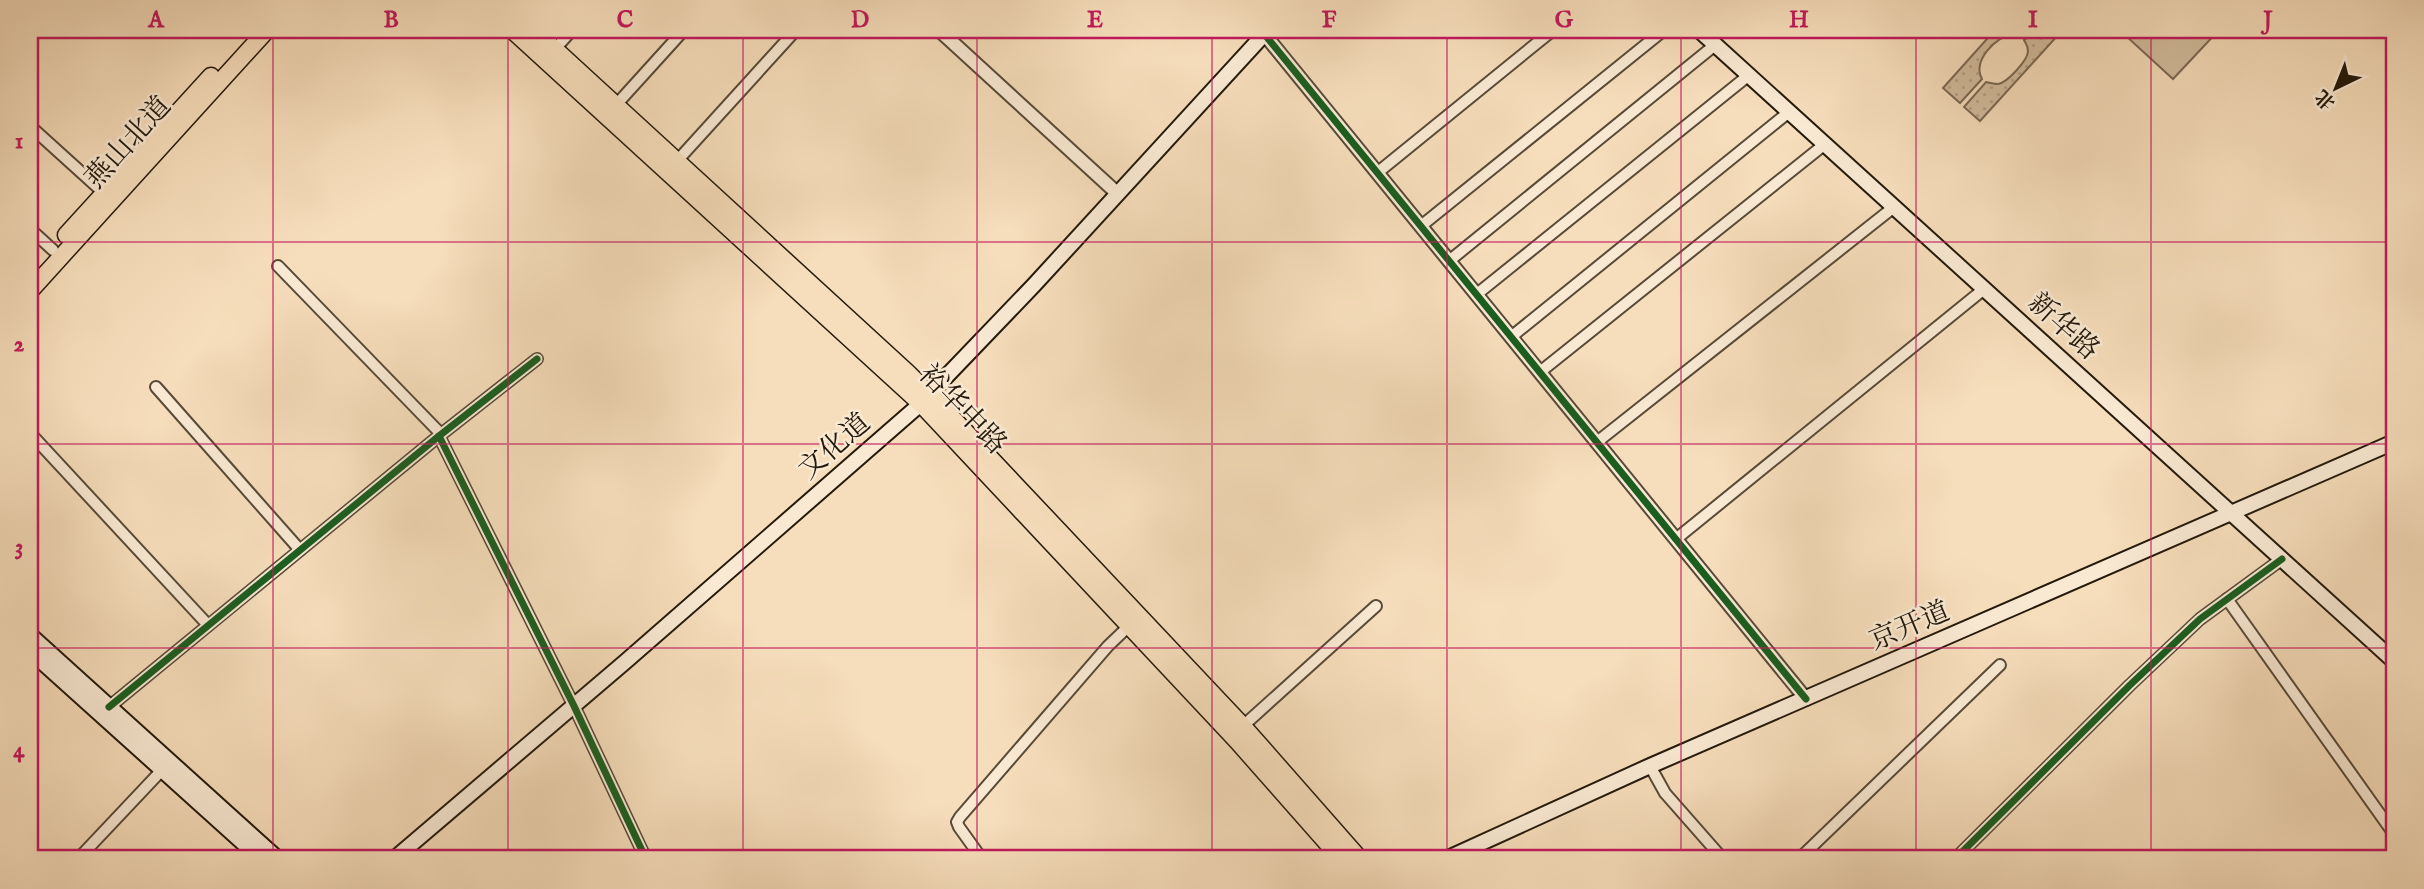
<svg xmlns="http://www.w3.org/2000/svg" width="2424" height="889" viewBox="0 0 2424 889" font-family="'IM FELL English','Noto Serif SC',serif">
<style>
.grass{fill:url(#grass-dots);stroke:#7b6a54;stroke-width:2}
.green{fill:#d2bc9d;stroke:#7b6a54;stroke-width:2}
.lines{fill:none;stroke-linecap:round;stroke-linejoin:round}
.minor-casing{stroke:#584a37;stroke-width:14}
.tertiary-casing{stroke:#584a37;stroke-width:16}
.secondary-casing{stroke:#24190b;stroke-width:18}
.primary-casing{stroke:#24190b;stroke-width:19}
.minor{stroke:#f9e9d3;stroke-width:10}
.tertiary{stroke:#f9e9d3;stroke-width:12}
.secondary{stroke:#f9e9d3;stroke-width:14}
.primary{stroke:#f6ddbb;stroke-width:16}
.cycleway-casing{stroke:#f9e9d3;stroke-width:11}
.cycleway{stroke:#1b5e20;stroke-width:7}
.grid{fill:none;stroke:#c2185b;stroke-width:2;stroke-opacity:0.55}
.labels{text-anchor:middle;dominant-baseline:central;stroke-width:5;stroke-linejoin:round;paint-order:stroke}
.street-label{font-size:28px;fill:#24190b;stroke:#f9e9d3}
.neatline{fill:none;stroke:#c2185b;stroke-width:2.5}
.grid-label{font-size:23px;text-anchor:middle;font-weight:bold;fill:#c2185b}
</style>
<defs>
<pattern id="grass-dots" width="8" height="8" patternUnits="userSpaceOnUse" patternTransform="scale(1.75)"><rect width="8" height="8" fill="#d2bc9d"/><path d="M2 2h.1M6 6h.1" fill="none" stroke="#b4a186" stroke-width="1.8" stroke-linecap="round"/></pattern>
</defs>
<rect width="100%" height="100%" fill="#f6ddbb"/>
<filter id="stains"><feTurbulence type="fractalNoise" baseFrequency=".00286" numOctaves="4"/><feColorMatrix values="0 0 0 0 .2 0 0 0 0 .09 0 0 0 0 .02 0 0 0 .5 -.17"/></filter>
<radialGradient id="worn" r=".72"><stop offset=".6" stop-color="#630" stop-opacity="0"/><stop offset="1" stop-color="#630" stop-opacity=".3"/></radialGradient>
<g class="grass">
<path d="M 1995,30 L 2027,30 L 2021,36 L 2014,33 C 1996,37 1972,60 1982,79 L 1960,103 L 1943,88 Z"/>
<path d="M 2034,30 L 2055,30 L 2059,34 L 1980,121 L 1964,107 L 1986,82 C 1990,83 1994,84 1998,84 C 2007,83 2028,60 2028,51 C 2028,46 2026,44 2024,40 Z"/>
</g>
<polygon class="green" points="2131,30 2219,30 2173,79 2126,36"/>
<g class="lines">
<g class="minor-casing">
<g id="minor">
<polyline points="555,49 572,30"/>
<polyline points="616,105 684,30"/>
<polyline points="30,126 104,193"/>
<polyline points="677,161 796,30"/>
<polyline points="1377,173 1553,30"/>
<polyline points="1421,226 1664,30"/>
<polyline points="30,229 53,250"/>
<polyline points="1449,261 1715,45"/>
<polyline points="278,266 441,434"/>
<polyline points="1477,294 1749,75"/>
<polyline points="1511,337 1789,112"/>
<polyline points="1540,372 1825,144"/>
<polyline points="156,387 300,550"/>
<polyline points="30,433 208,625"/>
<polyline points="439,436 574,706 646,859"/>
<polyline points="1597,442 1894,207"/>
<polyline points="1676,539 1984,289"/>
<polyline points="2227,599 2394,834"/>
<polyline points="109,707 439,436 537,359"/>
<polyline points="1243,726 1376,606"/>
<polyline points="1650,766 1665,793 1723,859"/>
<polyline points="78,859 162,770"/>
<polyline points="982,859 959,827 957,822 960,817 1108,646 1130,625"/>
<polyline points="1799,859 2000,665"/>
<polyline points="1955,859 2130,685 2200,619 2282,559"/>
</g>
</g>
<g class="tertiary-casing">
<g id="tertiary">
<polyline points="939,30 1118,194"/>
<polyline points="1261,30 1806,699"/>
</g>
</g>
<g class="secondary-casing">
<g id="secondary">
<polyline points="1699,30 2394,661"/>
<polyline points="30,635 278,859"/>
<polyline points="30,651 261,859"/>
<polyline points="394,859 625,662 917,407 1034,285 1268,30"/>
<polyline points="1446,859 1650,766 2394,442"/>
</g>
</g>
<g class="primary-casing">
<g id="primary">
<polyline points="512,30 920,403 1237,741 1341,859"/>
<polyline points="534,30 908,373 945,410 1243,726 1360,859"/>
<polyline points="66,235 211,76"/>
<polyline points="30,291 267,30"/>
</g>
</g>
<use href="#minor" class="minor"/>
<use href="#tertiary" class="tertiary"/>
<use href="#secondary" class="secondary"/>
<use href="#primary" class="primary"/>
<g class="cycleway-casing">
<g id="cycleway">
<polyline points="1261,30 1806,699"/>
<polyline points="439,436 574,706 646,859"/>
<polyline points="109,707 439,436 537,359"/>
<polyline points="1955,859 2130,685 2200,619 2282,559"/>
</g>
</g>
<use href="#cycleway" class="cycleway"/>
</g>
<path class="grid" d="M 273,30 L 273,859M 508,30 L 508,859M 743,30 L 743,859M 977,30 L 977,859M 1212,30 L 1212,859M 1447,30 L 1447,859M 1681,30 L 1681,859M 1916,30 L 1916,859M 2151,30 L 2151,859M 30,242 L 2394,242M 30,444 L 2394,444M 30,648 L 2394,648"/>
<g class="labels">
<g class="street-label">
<text transform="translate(129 143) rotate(-48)">燕山北道</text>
<text transform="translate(2063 327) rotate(42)">新华路</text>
<text transform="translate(962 410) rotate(46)">裕华中路</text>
<text transform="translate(835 447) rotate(-41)">文化道</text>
<text transform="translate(1910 627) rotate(-23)">京开道</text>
</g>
</g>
<rect width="2424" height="889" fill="none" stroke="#f6ddbb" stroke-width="77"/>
<g transform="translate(2336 88) rotate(223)" stroke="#f9e9d3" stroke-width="5" paint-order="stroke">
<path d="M0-5L12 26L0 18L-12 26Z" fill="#24190b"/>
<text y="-10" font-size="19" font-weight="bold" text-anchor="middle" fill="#24190b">北</text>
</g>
<rect x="38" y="38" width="2348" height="812" class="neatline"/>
<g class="grid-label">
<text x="156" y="27">A</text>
<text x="391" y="27">B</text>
<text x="625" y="27">C</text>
<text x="860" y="27">D</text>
<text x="1095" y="27">E</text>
<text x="1329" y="27">F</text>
<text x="1564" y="27">G</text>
<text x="1799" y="27">H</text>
<text x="2033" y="27">I</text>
<text x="2268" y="27">J</text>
<text x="19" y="148">1</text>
<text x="19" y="351">2</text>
<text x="19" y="554">3</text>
<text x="19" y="757">4</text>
</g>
<rect width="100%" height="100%" filter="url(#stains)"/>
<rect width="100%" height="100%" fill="url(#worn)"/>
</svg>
